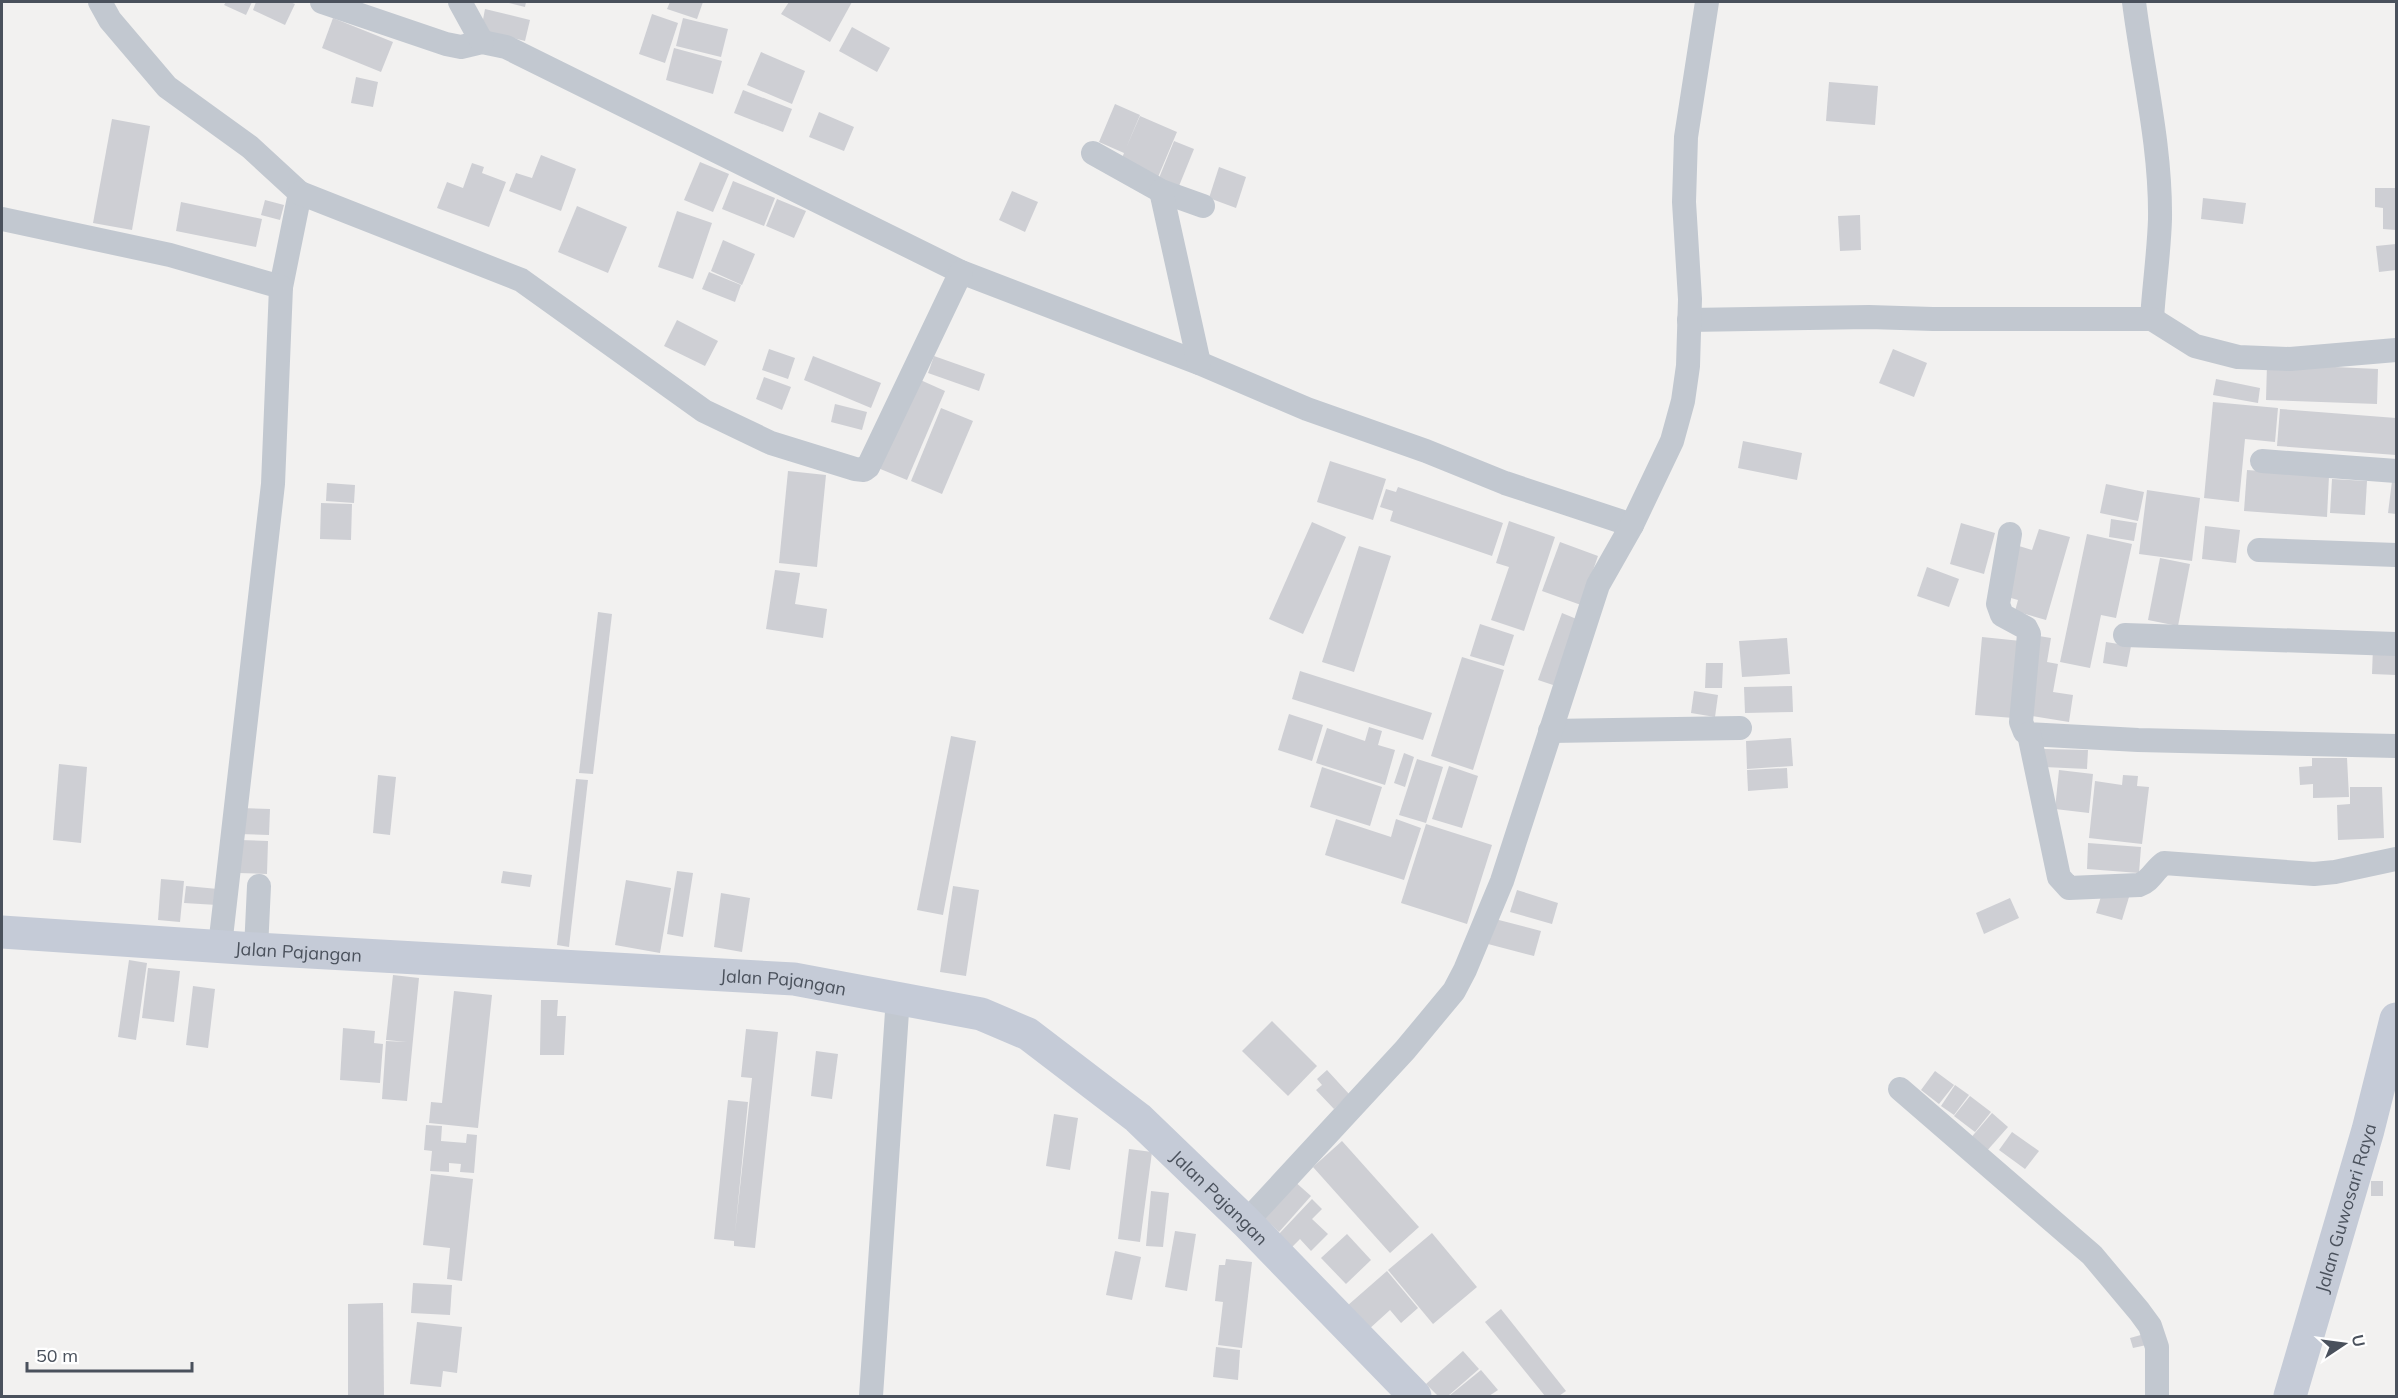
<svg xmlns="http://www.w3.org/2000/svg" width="2398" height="1398" viewBox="0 0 2398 1398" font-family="Mulish,sans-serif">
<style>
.building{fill:#cecfd4}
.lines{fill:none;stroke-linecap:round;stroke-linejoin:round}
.street{stroke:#c2c8d0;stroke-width:24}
.secondary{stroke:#c5cbd7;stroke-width:33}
.labels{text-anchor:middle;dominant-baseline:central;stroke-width:4.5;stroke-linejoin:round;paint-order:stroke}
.street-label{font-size:18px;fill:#4a515c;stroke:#fff}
</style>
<rect width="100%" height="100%" fill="#f2f1f0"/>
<g class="building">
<polygon points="226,2 252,2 246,15 224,5"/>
<polygon points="256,2 290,2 295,4 285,25 253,10"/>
<polygon points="505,2 526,2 525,7"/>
<polygon points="670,2 703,2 697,19 667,9"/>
<polygon points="789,2 852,2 830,42 781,14"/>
<polygon points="485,9 530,20 525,41 481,30"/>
<polygon points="652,14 678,23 665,63 639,54"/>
<polygon points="333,18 393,42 381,72 322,48"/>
<polygon points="683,18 728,29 721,57 676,46"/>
<polygon points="852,27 890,48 877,72 839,51"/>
<polygon points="674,48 722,61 713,94 666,80"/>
<polygon points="761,52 805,71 792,104 747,85"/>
<polygon points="356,77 378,82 373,107 351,103"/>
<polygon points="1829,82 1878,86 1875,125 1826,121"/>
<polygon points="743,90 792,109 783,132 734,113"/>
<polygon points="1115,104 1140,115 1126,148 1140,116 1177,132 1158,177 1121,161 1124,153 1099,142"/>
<polygon points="819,112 854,127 844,151 809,137"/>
<polygon points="112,119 150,126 132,230 93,223"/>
<polygon points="1174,141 1194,149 1179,186 1159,178"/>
<polygon points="541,155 576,169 561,211 509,191 516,173 532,178"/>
<polygon points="700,162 729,174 713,212 684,200"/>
<polygon points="472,163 484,167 482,173 506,182 489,227 437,208 447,182 463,188"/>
<polygon points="1219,167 1246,177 1236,208 1209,198"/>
<polygon points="733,181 775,198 764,226 722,209"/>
<polygon points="2375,188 2396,188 2396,230 2383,229 2383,208 2375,207"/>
<polygon points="1012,191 1038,202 1025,232 999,220"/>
<polygon points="2203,198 2246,203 2243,224 2201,219"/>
<polygon points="777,199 806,211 794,238 766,226"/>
<polygon points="265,200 284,205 280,220 261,215"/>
<polygon points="181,202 262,219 256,247 176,231"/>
<polygon points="577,206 627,227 608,273 558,252"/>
<polygon points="677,211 712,223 693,279 658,267"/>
<polygon points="1860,215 1861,250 1840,251 1838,216"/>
<polygon points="723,240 755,254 742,285 711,271"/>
<polygon points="2396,244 2396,270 2379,272 2376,246"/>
<polygon points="709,272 741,285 735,302 702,289"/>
<polygon points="677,320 718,341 705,366 664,346"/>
<polygon points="769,349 795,358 788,379 762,370"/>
<polygon points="1893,349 1927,363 1914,397 1879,383"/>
<polygon points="813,356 881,383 871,408 804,380"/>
<polygon points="934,356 985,374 979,391 928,373"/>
<polygon points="2267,364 2378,369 2377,404 2266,400"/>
<polygon points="764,377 791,387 782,410 756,399"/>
<polygon points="916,378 945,391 907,480 878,468"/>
<polygon points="2216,379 2260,388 2258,403 2213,395"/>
<polygon points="2213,402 2278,408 2275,442 2245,439 2239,502 2204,498"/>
<polygon points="835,404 867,412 862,430 831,422"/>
<polygon points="941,408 973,421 942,494 911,481"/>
<polygon points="2280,409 2396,418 2396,455 2277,446"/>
<polygon points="1743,441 1802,453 1797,480 1738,468"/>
<polygon points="1330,461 1386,479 1373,520 1317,502"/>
<polygon points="2247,470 2329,476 2327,517 2244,511"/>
<polygon points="788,471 826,475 817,567 779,563"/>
<polygon points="2332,479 2367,481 2365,515 2330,513"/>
<polygon points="2392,481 2396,481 2396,514 2388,513"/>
<polygon points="327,483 355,485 354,503 326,501"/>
<polygon points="2106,484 2144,492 2138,521 2100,513"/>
<polygon points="1398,487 1503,523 1492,556 1390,521 1393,511 1380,507 1386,489 1396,492"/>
<polygon points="2147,490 2200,498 2192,561 2139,554"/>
<polygon points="321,503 352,504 351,540 320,539"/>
<polygon points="2111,519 2137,523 2134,541 2109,537"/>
<polygon points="1509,521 1555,537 1524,631 1491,620 1509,567 1496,563"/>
<polygon points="1312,522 1346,537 1303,634 1269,619"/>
<polygon points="1961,523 1995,533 1984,574 1950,564"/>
<polygon points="2205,526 2240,530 2236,563 2202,559"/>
<polygon points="2039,529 2070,537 2046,620 2015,611 2018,600 2004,596 2019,546 2032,550"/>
<polygon points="2087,534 2132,544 2116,618 2101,615 2090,668 2060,662"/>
<polygon points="1560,542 1598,556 1581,605 1542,591"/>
<polygon points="1359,546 1391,556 1354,672 1322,662"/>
<polygon points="2160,558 2190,564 2178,626 2148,620"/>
<polygon points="1927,567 1959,579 1949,607 1917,596"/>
<polygon points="775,570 800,573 795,604 827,609 823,638 766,629"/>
<polygon points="598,612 612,614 593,774 579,773"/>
<polygon points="1562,613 1579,620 1556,686 1538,680"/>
<polygon points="1480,624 1514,635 1504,666 1470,656"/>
<polygon points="2039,636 2051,638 2047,662 2058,664 2053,692 2073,695 2069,722 2025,715"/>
<polygon points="1982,637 2021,641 2014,718 1975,715"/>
<polygon points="1787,638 1790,674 1742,677 1739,641"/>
<polygon points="2106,642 2131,646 2127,667 2103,663"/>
<polygon points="2373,647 2396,648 2396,675 2372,674"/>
<polygon points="1462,657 1504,670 1473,770 1431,756"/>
<polygon points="1706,663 1723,663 1722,688 1705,688"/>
<polygon points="1300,671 1432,713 1423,740 1292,699"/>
<polygon points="1792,686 1793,712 1745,713 1744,687"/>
<polygon points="1694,691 1718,695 1715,717 1691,713"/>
<polygon points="1289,714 1323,725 1312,761 1278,750"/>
<polygon points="1369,727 1382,731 1378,745 1395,750 1385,785 1316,763 1327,728 1365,741"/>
<polygon points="951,736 976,741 943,915 917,910"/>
<polygon points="1791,738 1793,766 1747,769 1746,741"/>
<polygon points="2044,749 2088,750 2087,769 2044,767"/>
<polygon points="1404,753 1414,757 1405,787 1394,783"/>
<polygon points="2312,758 2347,758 2349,797 2313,798 2313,784 2300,785 2299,767 2312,766"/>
<polygon points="1417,759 1443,767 1426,823 1399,815"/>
<polygon points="59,764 87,767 81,843 53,840"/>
<polygon points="1449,766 1478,776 1462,828 1432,819"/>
<polygon points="1322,767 1382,787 1370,826 1310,807"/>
<polygon points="1787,768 1788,788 1748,791 1747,770"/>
<polygon points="2059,770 2093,774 2089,813 2055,809"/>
<polygon points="378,775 396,777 390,835 373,833"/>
<polygon points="2123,775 2138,776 2137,786 2149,787 2142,844 2089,838 2095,781 2122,785"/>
<polygon points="576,779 588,780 569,947 557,945"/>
<polygon points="2350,787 2382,787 2384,838 2338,840 2337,805 2350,804"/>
<polygon points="239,808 270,809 269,835 238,834"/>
<polygon points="1336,819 1391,837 1396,819 1421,828 1404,880 1325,855"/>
<polygon points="1426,824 1492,845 1467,924 1401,903"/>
<polygon points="239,840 268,841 267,874 238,873"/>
<polygon points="2088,843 2141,847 2139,873 2087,869"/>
<polygon points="503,871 532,875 530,887 501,883"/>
<polygon points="677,871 693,873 683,937 667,934"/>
<polygon points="161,879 184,881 180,922 158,920"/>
<polygon points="626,880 671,888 660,953 615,945"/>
<polygon points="186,886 218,889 217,905 184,903"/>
<polygon points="953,886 979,890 966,976 940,972"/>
<polygon points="1517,890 1558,903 1552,924 1510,912"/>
<polygon points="2103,890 2129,897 2122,920 2096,913"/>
<polygon points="721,893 750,898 742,952 714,947"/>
<polygon points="2010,898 2019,918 1984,934 1976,913"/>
<polygon points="1495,919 1541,931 1534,956 1488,944"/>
<polygon points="129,960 147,963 136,1040 118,1037"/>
<polygon points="148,968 180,971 174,1022 142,1018"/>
<polygon points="393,975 419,978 407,1101 382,1099 386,1041 407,1042 386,1040"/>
<polygon points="193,986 215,989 208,1048 186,1045"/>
<polygon points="454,991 492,995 478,1128 429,1123 431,1102 442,1103"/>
<polygon points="541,1000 558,1000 557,1016 566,1016 564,1055 540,1055"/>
<polygon points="1272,1021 1317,1066 1288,1096 1242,1051"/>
<polygon points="343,1028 375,1031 374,1043 383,1044 380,1083 340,1080"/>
<polygon points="746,1029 778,1032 755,1248 734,1246 734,1241 714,1239 728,1100 748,1102 735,1233 752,1078 741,1077"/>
<polygon points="816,1051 838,1054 832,1099 811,1096"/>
<polygon points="1327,1070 1349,1094 1334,1109 1316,1090 1322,1085 1317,1079"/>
<polygon points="1935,1071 1954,1085 1939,1104 1921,1090"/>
<polygon points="1955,1085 1969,1095 1954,1115 1941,1106"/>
<polygon points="1970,1096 1991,1112 1975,1132 1954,1116"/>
<polygon points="1992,1113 2008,1127 1985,1153 1969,1140"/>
<polygon points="1054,1114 1078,1118 1070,1170 1046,1166"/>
<polygon points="426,1125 442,1126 441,1141 466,1143 467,1134 477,1135 474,1173 460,1172 461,1164 449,1163 449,1172 430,1171 432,1151 424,1150"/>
<polygon points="2012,1132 2039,1151 2025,1169 1999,1150"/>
<polygon points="1342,1141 1419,1227 1390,1253 1313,1167"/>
<polygon points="1129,1149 1152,1152 1140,1242 1118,1239"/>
<polygon points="431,1174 473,1179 462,1281 447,1279 450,1248 423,1245"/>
<polygon points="1293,1180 1311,1196 1279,1232 1262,1216"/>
<rect x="2371" y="1181" width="12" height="15"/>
<polygon points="1151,1191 1169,1193 1163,1247 1146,1246"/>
<polygon points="1312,1199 1322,1209 1312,1219 1328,1234 1311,1251 1300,1239 1291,1248 1278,1235"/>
<polygon points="1175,1231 1196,1234 1187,1291 1165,1287"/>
<polygon points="1432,1233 1477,1287 1433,1324 1388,1270"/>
<polygon points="1347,1234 1371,1260 1346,1284 1321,1258"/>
<polygon points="1115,1251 1141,1257 1132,1300 1106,1295"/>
<polygon points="1226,1259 1252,1262 1242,1348 1218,1345 1223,1302 1215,1301 1219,1265 1225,1265"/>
<polygon points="1387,1271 1418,1308 1401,1323 1390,1310 1368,1330 1347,1306"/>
<polygon points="413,1283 452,1285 450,1315 411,1313"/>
<polygon points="383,1303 384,1396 348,1396 348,1304"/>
<polygon points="1501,1309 1566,1391 1559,1396 1545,1396 1485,1322"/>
<polygon points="417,1322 462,1327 457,1373 443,1371 441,1387 410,1384"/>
<polygon points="2148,1333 2151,1344 2133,1348 2130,1338"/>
<polygon points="1216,1347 1240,1350 1238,1380 1213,1377"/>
<polygon points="1463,1351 1479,1369 1448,1396 1438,1396 1426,1384"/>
<polygon points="1481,1370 1498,1390 1489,1396 1449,1396"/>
</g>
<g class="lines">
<g class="street">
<polyline points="100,2 110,20 167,87 250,147 300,193 281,287"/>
<polyline points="322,2 446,44 461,47 482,42 506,47 961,272 1199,363 1307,409 1426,451 1505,483 1632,525"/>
<polyline points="460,2 482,42"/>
<path d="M 2134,2 C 2143,73 2161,146 2160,219 C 2159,252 2154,286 2152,319"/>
<polyline points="1093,153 1161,191 1203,206"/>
<polyline points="1161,191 1199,363"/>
<polyline points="300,193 521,280 704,411 771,443 855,469 864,470 868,467 961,272"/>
<polyline points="2,219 170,255 281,287 273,484 220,946"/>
<polyline points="1689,320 1869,317 1933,319 2152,319 2195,346 2238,357 2290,359 2396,350"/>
<polyline points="2262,461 2396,471"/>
<polyline points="2010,534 1998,604 2002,615 2026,628 2029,634 2021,722 2025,732 2029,734 2138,740 2396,746"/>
<polyline points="2259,550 2396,555"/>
<polyline points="2125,635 2396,644"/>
<polyline points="1550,731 1740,728"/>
<path d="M 2029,734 L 2059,877 L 2069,888 L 2139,885 C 2151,881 2154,870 2164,863 L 2314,874 L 2335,872 L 2396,859"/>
<polyline points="256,949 259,886"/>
<polyline points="1900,1089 2092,1255 2139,1311 2150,1326 2157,1347 2157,1396"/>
<polyline points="1246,1222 1405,1050 1454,991 1465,970 1502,881 1598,585 1632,525 1672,441 1683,401 1688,366 1690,299 1684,202 1686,137 1707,2"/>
<polyline points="871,1396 898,997"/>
</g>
<g class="secondary">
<path id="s1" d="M 2,932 L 256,949 L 794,979 L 981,1014 L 1028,1034 L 1138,1118 L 1246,1222 L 1415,1396"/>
<path id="s2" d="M 2290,1396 L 2368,1130 L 2396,1019"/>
</g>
</g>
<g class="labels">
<g class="street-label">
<text stroke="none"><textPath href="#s1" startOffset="297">Jalan Pajangan</textPath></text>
<text stroke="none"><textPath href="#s1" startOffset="783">Jalan Pajangan</textPath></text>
<text stroke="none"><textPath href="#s1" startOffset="1287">Jalan Pajangan</textPath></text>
<text stroke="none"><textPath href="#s2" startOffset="196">Jalan Guwosari Raya</textPath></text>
</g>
</g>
<rect width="2398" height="1398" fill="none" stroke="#4a515c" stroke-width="6"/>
<g transform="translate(2344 1344) rotate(77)" stroke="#ffffff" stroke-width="4.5" paint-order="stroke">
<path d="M0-4.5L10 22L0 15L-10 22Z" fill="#4a515c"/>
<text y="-9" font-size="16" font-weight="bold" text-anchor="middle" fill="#4a515c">U</text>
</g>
<path d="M27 1362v9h165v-9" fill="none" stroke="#4a515c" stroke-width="3"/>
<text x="36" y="1362" font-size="18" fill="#4a515c" stroke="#ffffff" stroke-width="4.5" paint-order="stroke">50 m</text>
</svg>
